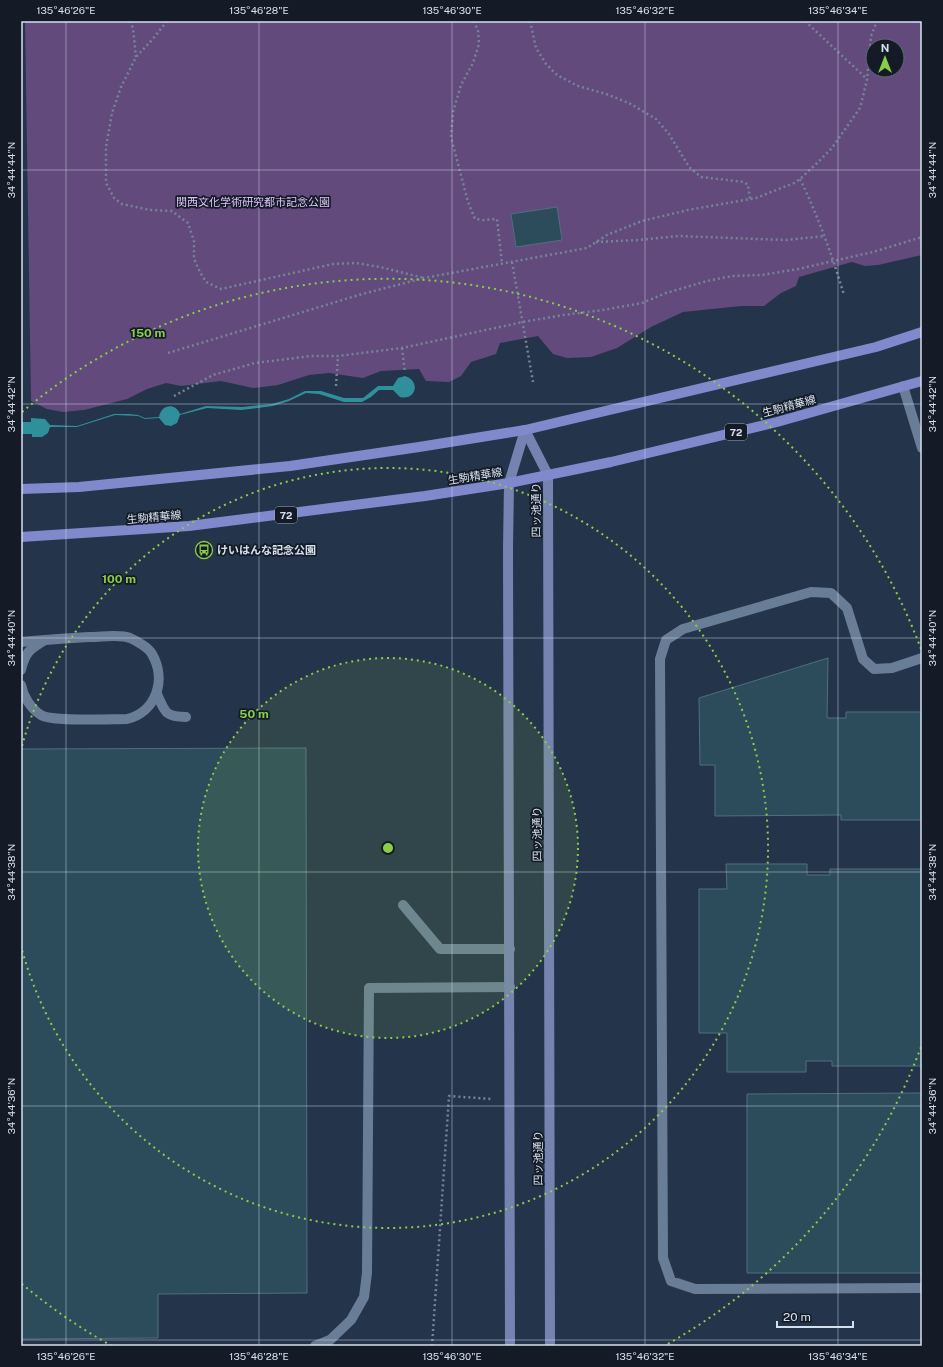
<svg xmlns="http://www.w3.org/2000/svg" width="943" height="1367" viewBox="0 0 943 1367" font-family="'Public Sans','Noto Sans JP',sans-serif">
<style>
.green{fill:#624a7c;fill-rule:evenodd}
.water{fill:#2f909b}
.building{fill:#2c4b5b;stroke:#4f7080}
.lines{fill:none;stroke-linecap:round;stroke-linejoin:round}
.path{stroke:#768496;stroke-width:2.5;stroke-dasharray:2 3;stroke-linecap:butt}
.lane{stroke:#6a7d97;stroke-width:10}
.secondary{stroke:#7583b1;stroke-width:10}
.primary{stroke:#8089cc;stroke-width:10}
.ticks{fill:none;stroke:#d5e0ee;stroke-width:1;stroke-opacity:0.45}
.ring{fill:none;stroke:#8ace47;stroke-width:2;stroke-dasharray:2 4}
.labels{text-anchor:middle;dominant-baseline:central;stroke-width:3.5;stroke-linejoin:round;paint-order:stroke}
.shield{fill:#141b26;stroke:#9ba5b2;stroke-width:1}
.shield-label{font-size:10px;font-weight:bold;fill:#d5e0ee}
.park-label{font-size:11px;fill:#dcc6f7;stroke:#141b26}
.street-label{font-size:11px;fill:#d5e0ee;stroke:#141b26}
.poi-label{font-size:11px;font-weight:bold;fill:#d5e0ee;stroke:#141b26;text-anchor:start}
.centre{fill:#8ace47;stroke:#141b26;stroke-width:2}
.ring-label{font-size:12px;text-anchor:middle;font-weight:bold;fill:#8ace47;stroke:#141b26;stroke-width:3.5;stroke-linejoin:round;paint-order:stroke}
.neatline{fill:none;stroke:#d5e0ee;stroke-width:1.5}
.ticks-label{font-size:10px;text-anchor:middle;fill:#d5e0ee}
</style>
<rect width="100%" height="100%" fill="#24344a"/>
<path class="green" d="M 25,21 L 922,21 L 922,255 L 878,265 L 865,266 L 852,262 L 799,277 L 796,286 L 781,293 L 764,306 L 741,306 L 683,312 L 651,327 L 617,348 L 591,357 L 567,358 L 553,354 L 538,336 L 500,343 L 496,354 L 471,362 L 461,376 L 449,382 L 426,381 L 419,369 L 381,371 L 363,378 L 329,373 L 309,375 L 278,385 L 253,388 L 221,381 L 181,386 L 166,383 L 147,389 L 127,399 L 84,410 L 63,412 L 47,409 L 31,401 ZM 873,46 L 897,46 L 897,70 L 873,70 Z"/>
<path class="water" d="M 405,376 C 421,381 416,401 400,397 L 393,390 L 379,390 L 371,397 L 362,402 L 344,402 L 319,394 L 306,393 L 289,401 L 273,406 L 241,410 L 207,408 L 180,415 L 177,423 L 171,426 L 165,425 L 159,418 L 145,419 L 138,416 L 115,415 L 77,427 L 50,427 L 48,433 L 42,437 L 32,437 L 32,434 L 21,434 L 21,422 L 31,422 L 31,418 L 45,419 L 50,425 L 77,426 L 114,414 L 129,414 L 138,415 L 145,418 L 159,417 C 161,405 175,402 180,414 L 206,406 L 242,407 L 272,404 L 289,399 L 305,391 L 321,391 L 344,398 L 363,398 L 378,386 L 393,386 L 398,378 Z"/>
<g class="building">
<polygon points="557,207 562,240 516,247 511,214"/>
<polygon points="828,658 827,718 846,718 846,712 922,712 922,820 841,820 841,815 715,816 715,765 700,765 699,698"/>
<polygon points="306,748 307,1293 158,1294 158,1338 21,1339 21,749"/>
<polygon points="726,864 807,864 807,875 830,875 830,869 922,869 922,1066 832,1066 832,1061 806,1061 806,1072 727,1072 727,1033 699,1033 699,889 727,889"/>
<polygon points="922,1093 922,1273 747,1273 747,1094"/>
</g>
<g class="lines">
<g class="path">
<polyline points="130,21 133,28 136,57"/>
<polyline points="167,21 152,40 136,57 121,87 112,113 106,147 106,183 114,198 122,204 150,210 172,211 188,223 194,241 194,259 200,272 206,282 221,289 333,264 356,263 380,267 424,278"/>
<polyline points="474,21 478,31 479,44 473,63 461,85 453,112 451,137 468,202 475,219 483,220 497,219 502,263"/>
<polyline points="530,21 536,48 546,64 557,75 578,86 606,94 629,103 656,119 669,134 689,167 701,177 744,182 748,185 750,199"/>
<polyline points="805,21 867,79"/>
<polyline points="916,21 922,24"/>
<path d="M 800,179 C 818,216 832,255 844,295"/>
<polyline points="596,242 639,240 678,236 786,240 825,236"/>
<polyline points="512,262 533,382"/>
<polyline points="402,348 405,373"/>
<polyline points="168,353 362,294 424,278 587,248 607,235 642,221 688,210 756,198 794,183 800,179 816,164 832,148 860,108 867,80 871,36 877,21"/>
<polyline points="336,386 338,356"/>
<polyline points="174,396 213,375 255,363 311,356 338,356 402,348 523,322 563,315 603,310 642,303 666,293 707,281 732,276 762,275 798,269 873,252 922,237"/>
<polyline points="432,1346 449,1096 492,1099"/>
</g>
<g class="lane">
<polyline points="903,386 922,448"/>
<path d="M 21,642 C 44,640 68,638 91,637 C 102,637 120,634 130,638 C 137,641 149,648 152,654 C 167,680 156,712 127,719 C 111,719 52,722 41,715 C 31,709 23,696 21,685"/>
<polyline points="922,658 892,668 874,669 863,659 847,608 831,593 811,592 683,629 666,640 660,659 663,1258 671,1281 695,1289 922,1288"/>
<path d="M 21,670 C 25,652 30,649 45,640"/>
<path d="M 157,694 C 165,712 165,717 186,717"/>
<polyline points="403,905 440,949 510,949"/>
<polyline points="315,1346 330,1340 351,1320 364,1297 367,1273 369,988 510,987"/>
</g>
<g class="secondary">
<polyline points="525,430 548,475 550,1346"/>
<polyline points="510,1346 508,549 509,483 525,430"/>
</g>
<g class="primary">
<polyline points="21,489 79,487 290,466 419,447 525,430 876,347 922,332"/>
<polyline points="21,537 189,526 425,496 509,483 611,462 777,422 922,381"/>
</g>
</g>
<path class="ticks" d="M 66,21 L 66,1346M 259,21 L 259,1346M 452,21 L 452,1346M 645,21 L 645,1346M 838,21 L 838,1346M 21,170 L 922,170M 21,404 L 922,404M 21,638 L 922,638M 21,872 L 922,872M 21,1106 L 922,1106M 21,1340 L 922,1340"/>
<circle cx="388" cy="848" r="190" fill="#8ace47" fill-opacity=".12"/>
<g class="ring">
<circle cx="388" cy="848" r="190"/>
<path d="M22 746A380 380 0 1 1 22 950"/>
<path d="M921 1047A569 569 0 0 1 664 1346M112 1346A569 569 0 0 1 22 1284M22 412A569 569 0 0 1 921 649"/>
</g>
<defs>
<g id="bus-ring" transform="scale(0.9)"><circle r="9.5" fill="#141b26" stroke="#8ace47" stroke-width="1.5"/><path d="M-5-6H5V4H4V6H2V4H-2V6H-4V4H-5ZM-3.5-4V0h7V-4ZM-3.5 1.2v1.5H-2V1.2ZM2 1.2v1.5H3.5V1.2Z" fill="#8ace47"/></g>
</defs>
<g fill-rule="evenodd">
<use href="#bus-ring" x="204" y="550"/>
</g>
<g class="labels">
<g class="shield">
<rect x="725" y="424" width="22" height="16" rx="3"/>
<rect x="275" y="507" width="22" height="16" rx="3"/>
</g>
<g class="shield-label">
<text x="736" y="432">72</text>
<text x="286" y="515">72</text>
</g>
<g class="park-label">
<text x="253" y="202">関西文化学術研究都市記念公園</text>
</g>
<g class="street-label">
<text transform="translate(789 406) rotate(-15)">生駒精華線</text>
<text transform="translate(475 476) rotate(-9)">生駒精華線</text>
<text transform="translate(536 510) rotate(-90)">四ッ池通り</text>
<text transform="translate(154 517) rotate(-5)">生駒精華線</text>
<text transform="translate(537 834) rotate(-90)">四ッ池通り</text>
<text transform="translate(538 1158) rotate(-90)">四ッ池通り</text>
</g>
<g class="poi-label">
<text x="217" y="550">けいはんな記念公園</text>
</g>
</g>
<circle cx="388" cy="848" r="6" class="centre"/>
<g class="ring-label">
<text x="148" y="337">150 m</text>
<text x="119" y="583">100 m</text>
<text x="254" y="718">50 m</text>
</g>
<rect width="943" height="1367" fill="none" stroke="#141b26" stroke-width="44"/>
<g transform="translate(885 58)"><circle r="19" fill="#141b26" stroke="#616a76"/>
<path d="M0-3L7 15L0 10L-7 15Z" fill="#8ace47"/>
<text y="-6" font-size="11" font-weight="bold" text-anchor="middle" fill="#d5e0ee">N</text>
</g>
<path d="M777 1321v6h76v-6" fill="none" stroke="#d5e0ee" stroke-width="2"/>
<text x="783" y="1321" font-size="12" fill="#d5e0ee" stroke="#141b26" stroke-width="3" paint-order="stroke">20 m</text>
<rect x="22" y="22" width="899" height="1323" class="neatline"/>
<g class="ticks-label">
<text x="66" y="14">135°46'26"E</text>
<text x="259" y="14">135°46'28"E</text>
<text x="452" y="14">135°46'30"E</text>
<text x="645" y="14">135°46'32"E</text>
<text x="838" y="14">135°46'34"E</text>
<text transform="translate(11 170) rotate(-90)" y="4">34°44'44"N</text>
<text transform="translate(932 170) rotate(-90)" y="4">34°44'44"N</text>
<text transform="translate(11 404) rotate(-90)" y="4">34°44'42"N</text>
<text transform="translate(932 404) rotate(-90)" y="4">34°44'42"N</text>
<text transform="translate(11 638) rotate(-90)" y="4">34°44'40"N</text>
<text transform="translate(932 638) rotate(-90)" y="4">34°44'40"N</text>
<text transform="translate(11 872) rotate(-90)" y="4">34°44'38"N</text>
<text transform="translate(932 872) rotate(-90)" y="4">34°44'38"N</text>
<text transform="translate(11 1106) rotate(-90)" y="4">34°44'36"N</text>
<text transform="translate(932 1106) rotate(-90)" y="4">34°44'36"N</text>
<text x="66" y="1360">135°46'26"E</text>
<text x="259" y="1360">135°46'28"E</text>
<text x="452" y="1360">135°46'30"E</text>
<text x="645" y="1360">135°46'32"E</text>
<text x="838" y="1360">135°46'34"E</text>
</g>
</svg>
